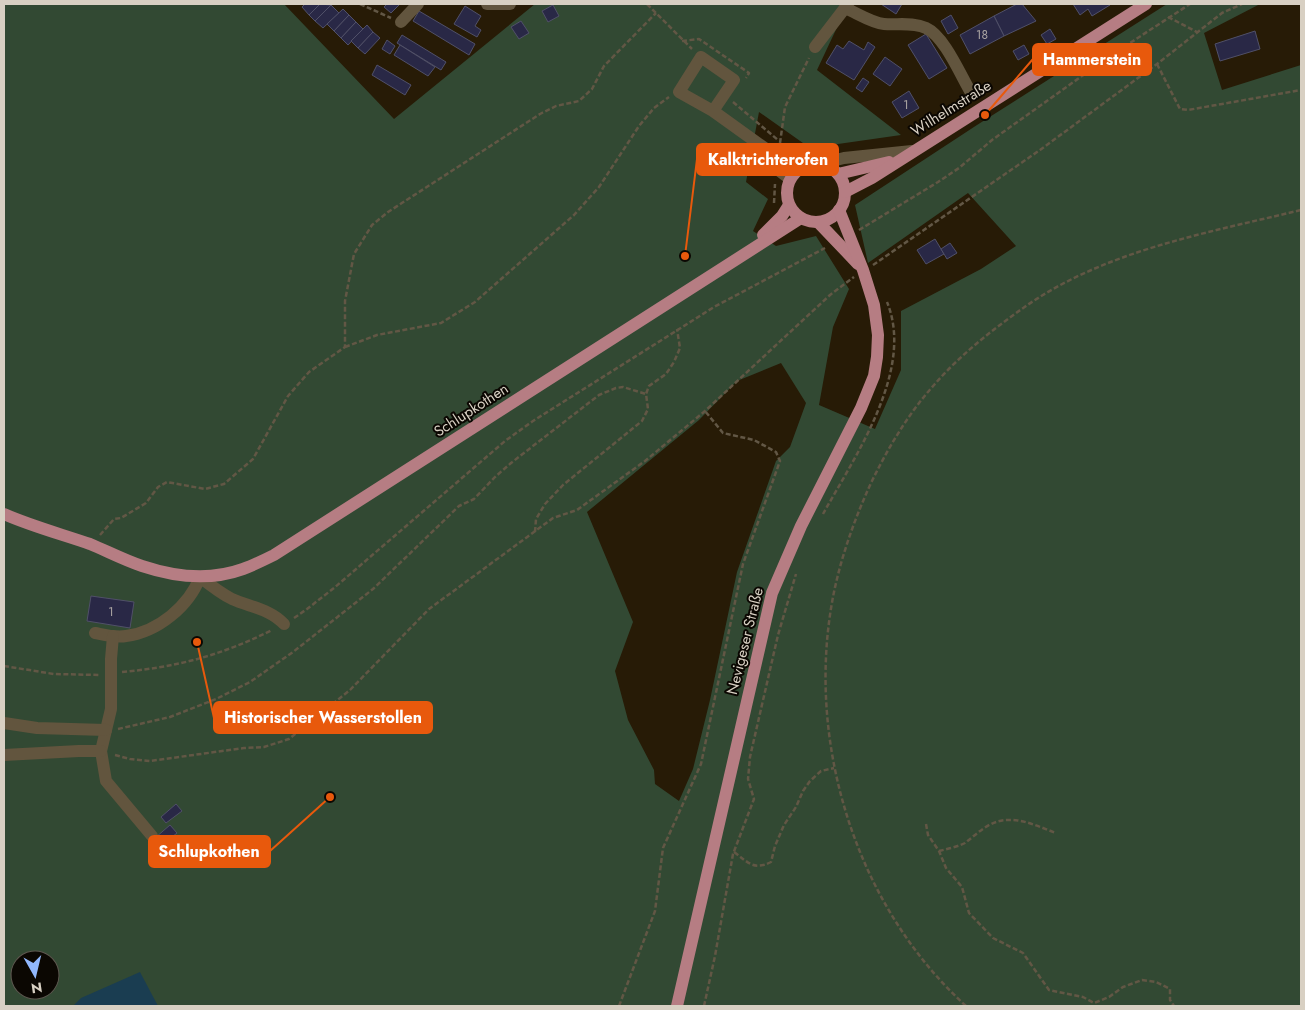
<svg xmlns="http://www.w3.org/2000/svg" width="1305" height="1010" viewBox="0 0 1305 1010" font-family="Jost,sans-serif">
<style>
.green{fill:#324933;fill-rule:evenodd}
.water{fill:#1a3d51}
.building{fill:#292846;stroke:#505068}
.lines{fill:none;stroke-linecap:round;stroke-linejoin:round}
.path{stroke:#625745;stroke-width:2.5;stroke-dasharray:5 2.5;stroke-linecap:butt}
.minor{stroke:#62553e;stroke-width:12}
.major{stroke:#b67d83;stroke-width:12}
.labels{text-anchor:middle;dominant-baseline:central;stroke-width:4;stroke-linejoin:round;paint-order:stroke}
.number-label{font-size:12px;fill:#aca6a4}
.street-label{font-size:15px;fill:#d8d0c3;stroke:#0b0702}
.leader{fill:none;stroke:#e8590c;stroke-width:2}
.callout-dot{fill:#e8590c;stroke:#0b0702;stroke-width:2}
.callout{fill:#e8590c;stroke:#e8590c;stroke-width:2}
.callout-label{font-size:16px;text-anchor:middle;font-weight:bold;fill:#fff}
</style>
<rect width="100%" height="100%" fill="#271b06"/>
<path class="green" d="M 4,4 L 284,4 L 394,119 L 535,4 L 848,4 L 817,70 L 901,135 L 810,148 L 759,112 L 746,182 L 768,199 L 753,231 L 776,246 L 816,236 L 849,289 L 833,327 L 819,405 L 875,429 L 901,370 L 901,311 L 981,269 L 1016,246 L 968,193 L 868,263 L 855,205 L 977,125 L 1167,4 L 1260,4 L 1204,33 L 1222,90 L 1301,65 L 1301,1006 L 4,1006 ZM 781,363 L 806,403 L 790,447 L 776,461 L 737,572 L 710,700 L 693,769 L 679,801 L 655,784 L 654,770 L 628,720 L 615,671 L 633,622 L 587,512 L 699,420 L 737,381 ZM 20,960 L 50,960 L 50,990 L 20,990 Z"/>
<polygon class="water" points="140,972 158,1006 73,1006 81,998"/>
<g class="building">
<polygon points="305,4 320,4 309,15 302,7"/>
<polygon points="320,4 331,5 315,21 309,15"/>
<polygon points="387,4 400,4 391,13 384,7"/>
<polygon points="881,4 902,4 896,14"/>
<polygon points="1017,4 1022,4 1036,21 1004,36 994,16"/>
<polygon points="1073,4 1109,4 1110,5 1092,16 1088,9 1080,15"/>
<polygon points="331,5 339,13 323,28 315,21"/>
<polygon points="553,5 559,16 548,22 542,11"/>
<polygon points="465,6 481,16 475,26 481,30 477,37 454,24"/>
<polygon points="343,9 349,15 334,31 327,24"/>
<polygon points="419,11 475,44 469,55 413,21"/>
<polygon points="349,15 356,22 341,38 334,31"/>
<polygon points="951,15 958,28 948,34 941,21"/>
<polygon points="994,16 1004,36 970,54 960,35"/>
<polygon points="521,21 529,33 519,39 511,27"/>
<polygon points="356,22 363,29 348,45 341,38"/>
<polygon points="367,25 373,32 358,48 351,41"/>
<polygon points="1050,29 1056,39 1047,44 1041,35"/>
<polygon points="1255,31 1260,49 1220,61 1215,44"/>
<polygon points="373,32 380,38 365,54 358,48"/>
<polygon points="926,34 947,68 929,79 908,45"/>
<polygon points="402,35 446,62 441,70 397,43"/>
<polygon points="387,40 395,46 390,54 382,49"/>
<polygon points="849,41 864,50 868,42 875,47 854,80 826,63 837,45 843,49"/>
<polygon points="400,45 435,67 428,76 394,55"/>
<polygon points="1024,45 1029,54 1018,60 1013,51"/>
<polygon points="885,57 902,69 890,86 873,74"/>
<polygon points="377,65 411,85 405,95 372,75"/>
<polygon points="863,78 869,82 862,92 856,88"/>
<polygon points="909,91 919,108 902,118 892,102"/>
<polygon points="935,239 944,254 926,264 917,250"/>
<polygon points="950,243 957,253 947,259 941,249"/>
<polygon points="91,596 134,602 130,628 87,621"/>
<polygon points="176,804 182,811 166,823 161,817"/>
<polygon points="170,825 177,833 172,837 186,853 169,868 148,844"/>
</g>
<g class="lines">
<g class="path">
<polyline points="360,4 391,18"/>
<polyline points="647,4 692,49"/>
<polyline points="1168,17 1197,32"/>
<polyline points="682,41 699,39 749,73 746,78"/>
<polyline points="1157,64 1180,109 1188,110 1301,90"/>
<polyline points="733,102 778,140"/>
<polyline points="780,143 785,107 809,58"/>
<polyline points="801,156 812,155"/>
<polyline points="774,203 775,184"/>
<polyline points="859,230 938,182 959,168 992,140 1110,56 1190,4"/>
<polyline points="873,265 1040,150 1157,64 1222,13 1242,4"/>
<polyline points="345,347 377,335 441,323 475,302 574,215 599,187 639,126 654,108 669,97"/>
<path d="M 823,514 C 855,456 915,370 887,302"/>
<polyline points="535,532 536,519 545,504 563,485 642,421 648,409 646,394 649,386 666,374 674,362 680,348 677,329"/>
<polyline points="100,535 114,519 121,518 146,503 158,487 167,482 205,489 224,484 253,459 288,396 309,372 345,347 345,301 354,254 372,225 388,212 540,114 556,106 579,101 592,89 604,66 656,13"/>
<polyline points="294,618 307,609 334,588 505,441 533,421 714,307 825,248"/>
<polyline points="4,666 54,674 99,675"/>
<path d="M 122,672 C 178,667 222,655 272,630"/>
<polyline points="118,729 170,717 216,699 250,682 293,652 373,589 459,506 474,499 495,477 511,463 599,395 616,388 623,387 646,394"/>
<polyline points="115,755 130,759 150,761 244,748 264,747 289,739 350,690 429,609 553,518 577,510 645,461 705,411 830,295 854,277"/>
<polyline points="926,824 928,835 939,851 946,868 962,887 969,913 993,938 1023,953 1049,990 1083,997 1094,1003 1109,997 1123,987 1142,980 1156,982 1170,989 1170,1000 1174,1006"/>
<path d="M 939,851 C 947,849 957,847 965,843 C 978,833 990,820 1008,820 C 1024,819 1042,828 1056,833"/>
<path d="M 734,852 C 748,862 753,871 771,862 L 775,846 L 784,825 L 796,807 L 803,791 L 810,781 L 821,771 L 834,768"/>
<polyline points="619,1006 655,911 663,848 701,764 743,564 780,461 776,452 754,440 723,433 705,411"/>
<polyline points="704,1006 715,956 733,854 754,799 748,779 750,757 778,635 796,574"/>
<path d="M 966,1006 C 855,905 804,739 834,592 C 842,554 855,518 871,483 C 888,448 908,414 934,385 C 960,355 993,329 1026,306 C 1107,250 1207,233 1301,210"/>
</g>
<g class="minor">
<polyline points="487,4 510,4"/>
<path d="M 845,8 C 857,13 872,23 884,24 C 898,25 913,22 926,28 C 944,36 960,74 970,91"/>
<polyline points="401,22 418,4"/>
<polyline points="815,47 848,4"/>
<polyline points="713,111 734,80 701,57 679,92 713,111 766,149 799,170"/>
<polyline points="766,149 777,169 790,179"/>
<polyline points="820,164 844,158 912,151"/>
<path d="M 95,633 C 105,635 116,638 126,636 C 158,632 189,606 200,577 C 210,585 220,593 232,599 C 250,607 270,609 284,624"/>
<polyline points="113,636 111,659 111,709 101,751 106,781 152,836"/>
<polyline points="4,723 37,728 106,730"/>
<polyline points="4,755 79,751 101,751"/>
</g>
<g class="major">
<circle cx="816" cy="193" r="29"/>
<polyline points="838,174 889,162"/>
<polyline points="845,192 872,178 1146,4"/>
<polyline points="818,222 858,264"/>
<polyline points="763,235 782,216 789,205"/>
<path d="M 4,514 C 31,526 61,534 90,544 C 107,551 124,560 142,566 C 175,577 210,581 243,569 C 254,565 264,560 274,555 L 801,218"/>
<polyline points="677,1006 772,593 801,526 861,408 874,376 877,357 878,335 874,305 863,270 839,210"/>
</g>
</g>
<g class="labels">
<g class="number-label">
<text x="982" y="35">18</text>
<text x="906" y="105">1</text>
<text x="111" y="612">1</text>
</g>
<g class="street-label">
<text transform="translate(951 108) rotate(-32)">Wilhelmstraße</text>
<text transform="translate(471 410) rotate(-33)">Schlupkothen</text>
<text transform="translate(745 641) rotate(-76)">Nevigeser Straße</text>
</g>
</g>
<path class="leader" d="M985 115L1033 59M685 256L697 159M197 642L214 718M330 797L270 851"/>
<g class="callout-dot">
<circle cx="985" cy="115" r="5"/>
<circle cx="685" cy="256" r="5"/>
<circle cx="197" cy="642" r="5"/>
<circle cx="330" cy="797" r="5"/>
</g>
<g class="callout">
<rect x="1033" y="44" width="118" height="31" rx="5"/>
<rect x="697" y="144" width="141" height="31" rx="5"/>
<rect x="214" y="702" width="218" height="31" rx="5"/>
<rect x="149" y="836" width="121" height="31" rx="5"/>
</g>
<g class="callout-label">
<text x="1092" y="65">Hammerstein</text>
<text x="768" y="165">Kalktrichterofen</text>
<text x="323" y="723">Historischer Wasserstollen</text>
<text x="209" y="857">Schlupkothen</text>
</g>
<rect width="1305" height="1010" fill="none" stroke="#d8d0c3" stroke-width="10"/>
<g transform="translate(35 975) rotate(172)"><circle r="24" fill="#0b0702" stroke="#5d574f"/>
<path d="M0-4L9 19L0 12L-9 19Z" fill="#91b8fd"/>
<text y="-8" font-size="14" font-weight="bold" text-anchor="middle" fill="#d8d0c3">N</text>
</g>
</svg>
